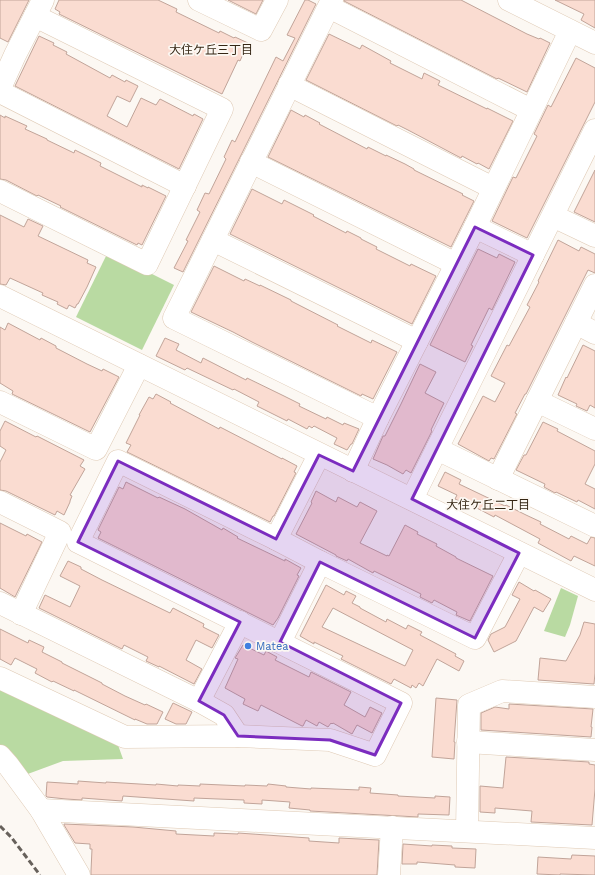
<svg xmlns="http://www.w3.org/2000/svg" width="595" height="875" viewBox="0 0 595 875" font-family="'Work Sans','Noto Sans JP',sans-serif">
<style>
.green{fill:#b9daa2}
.building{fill:#fadcd1;stroke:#c1a499;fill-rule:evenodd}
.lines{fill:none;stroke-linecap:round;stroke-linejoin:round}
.minor-casing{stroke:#dfcab5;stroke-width:23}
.minor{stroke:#fff;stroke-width:22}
.rail{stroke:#67615b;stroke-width:3;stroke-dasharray:6 3;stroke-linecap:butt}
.marked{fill:#7b2cbf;fill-opacity:0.2;stroke:#7b2cbf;stroke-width:3;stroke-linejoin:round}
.shop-dot{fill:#3f7fe0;stroke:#fcf8f3;stroke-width:1.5}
.labels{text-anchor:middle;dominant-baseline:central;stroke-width:3.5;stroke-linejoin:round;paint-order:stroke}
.shop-label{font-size:11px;fill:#366cbe;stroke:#fcf8f3;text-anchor:start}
.neighbourhood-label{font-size:12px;fill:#352614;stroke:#fcf8f3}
</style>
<rect width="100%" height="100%" fill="#fcf8f3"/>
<g class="green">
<polygon points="108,252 174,285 142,350 76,317"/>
<polygon points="561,588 578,596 570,625 565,637 544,631"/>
<polygon points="0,686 118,745 123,759 63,761 25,775 0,748"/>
</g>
<g class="building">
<polygon points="0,0 29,0 8,42 0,38"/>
<polygon points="59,0 158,0 177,9 176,12 219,33 220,31 234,38 235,37 248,43 240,61 238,60 222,94 59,14 60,12 55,9"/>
<polygon points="228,0 263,0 256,14"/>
<polygon points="305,0 308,0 316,4 183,272 174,268 188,241 186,240 200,212 197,210 205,193 209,194 226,159 224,157 232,140 235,142 276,57 283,61 295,38 287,35"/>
<polygon points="344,0 461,0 527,34 539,39 540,38 550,43 527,92 498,78 497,79 344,1"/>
<polygon points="555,0 595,0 595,28 581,20 584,14"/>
<polygon points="329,34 360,49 362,45 391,61 390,63 422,79 424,73 440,81 438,85 487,109 487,108 513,121 489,169 478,163 477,164 462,156 461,158 408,130 398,125 397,126 306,80"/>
<polygon points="39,36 54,43 53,45 67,52 66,54 110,78 112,75 125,82 126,80 138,86 130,102 117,96 107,116 127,127 141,98 156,105 160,99 193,116 194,114 203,119 179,169 15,86"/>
<polygon points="576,58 595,68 595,102 527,238 492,221 513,177 516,178 537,136 534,134 548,105 551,107"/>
<polygon points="291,110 304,117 305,115 320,123 319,124 367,149 368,147 386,156 386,155 405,164 414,169 414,170 463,194 462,195 474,201 451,247 268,157"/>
<polygon points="0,115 5,118 5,116 27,126 25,129 47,139 47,140 74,153 75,150 101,163 100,166 142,187 142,185 148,188 148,187 166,196 142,245 138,243 137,245 60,207 61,206 38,195 37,196 6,180 0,179"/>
<polygon points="595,170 595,222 574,212"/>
<polygon points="252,189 282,204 284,200 314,215 313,216 346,233 347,231 361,238 361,239 377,247 376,249 410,266 411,264 436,276 412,324 230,234"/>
<polygon points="0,215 24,227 28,219 43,226 38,236 88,260 87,263 96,267 87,287 78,304 77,304 75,308 69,305 67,309 57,304 58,302 42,295 43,293 10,278 6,285 0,284"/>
<polygon points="558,240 579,251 581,247 595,254 595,273 588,270 526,394 525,394 515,413 517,414 494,459 491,458 489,461 458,444 483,396 495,402 505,383 491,376 507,345 509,346 530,307 527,305 539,282 538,281"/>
<polygon points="478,249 497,258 499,254 515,262 492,310 489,308 471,345 473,346 465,362 430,345"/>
<polygon points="214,266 244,281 245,279 260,286 260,285 291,300 291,301 338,325 337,326 371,343 372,340 397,352 373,399 362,394 361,396 252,342 233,332 191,312"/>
<polygon points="8,323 40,340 41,338 56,346 56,348 87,364 102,371 103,369 119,377 90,432 12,394 13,391 0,383 0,327 5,330"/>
<polygon points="165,338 179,344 176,350 201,363 203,358 246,380 247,378 284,396 300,404 299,406 326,419 327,417 343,425 344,423 359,429 352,444 351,444 347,450 334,444 337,438 314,426 312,428 309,426 307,429 288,419 287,421 257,406 259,402 234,389 233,390 187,368 185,370 156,356"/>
<polygon points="583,345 595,351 595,408 590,405 587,411 576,406 577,404 558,395 566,377 567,378"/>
<polygon points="420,364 436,372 425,393 444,403 431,430 432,431 411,473 406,470 403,474 387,465 373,459 383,436 385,436 401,404"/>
<polygon points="156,394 171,402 170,403 219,429 220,427 282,459 282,458 297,466 294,472 296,473 274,516 273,516 270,522 127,452 131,445 126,443 140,415 139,415 149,397 153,399"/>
<polygon points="5,421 36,437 37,436 84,460 80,466 85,469 70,495 72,496 70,501 70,502 64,515 57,511 55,515 6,491 0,490 0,462 6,450 0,446 0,431"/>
<polygon points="543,422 558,429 557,431 595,451 595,464 585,484 595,489 595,509 578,500 577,502 556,492 555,493 544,487 545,484 516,470 524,455 526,455"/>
<polygon points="445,472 461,480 459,484 505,506 506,505 526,515 541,522 540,524 569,539 571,536 587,544 591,537 595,538 595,566 574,556 571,561 538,543 540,539 495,515 494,517 471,505 470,506 455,499 457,495 438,486"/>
<polygon points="126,482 158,498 159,497 185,509 222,530 223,528 238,537 237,538 285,561 285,559 301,568 297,575 299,576 278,618 273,625 98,538 101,532 98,530 119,487 123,489"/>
<polygon points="316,491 336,502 338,497 357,507 360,502 377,511 360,543 387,556 387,555 389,556 405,525 418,532 417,534 437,544 436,546 456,557 456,558 493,576 470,621 456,615 457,612 434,600 432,603 420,597 421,594 374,571 373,573 348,559 347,561 336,556 336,555 296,534 312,503 311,502"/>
<polygon points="0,523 26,536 27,534 42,542 15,597 0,588"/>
<polygon points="68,561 81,567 81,569 102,580 170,613 173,608 204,624 203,627 219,635 212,648 196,640 186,660 202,669 194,684 159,666 159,667 146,661 148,657 124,645 122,649 39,608 45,595 70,607 80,586 60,576"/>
<polygon points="519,582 534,591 535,590 551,599 543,612 534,607 516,641 494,652 488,640 491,634 505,627 520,599 512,595"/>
<path d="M 326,585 L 344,595 L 346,591 L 356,596 L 352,603 L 360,607 L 360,608 L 386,622 L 387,619 L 406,629 L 408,625 L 422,632 L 420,635 L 456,654 L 455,656 L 464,661 L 459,671 L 437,659 L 423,686 L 419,683 L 416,688 L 412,685 L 411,688 L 394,679 L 391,684 L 341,659 L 343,656 L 314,642 L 314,644 L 300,636 ZM 333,608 L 413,650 L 405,666 L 322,627 Z"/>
<polygon points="584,622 595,624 595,673 594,684 538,680 540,658 566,661 580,635"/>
<polygon points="0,629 28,643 29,640 44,647 42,652 62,662 62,663 102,683 102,684 125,696 145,705 146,704 163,712 157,724 147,724 135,719 135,720 74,690 74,691 53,681 52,682 35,673 37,669 15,658 11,665 0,659"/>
<polygon points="243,645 264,655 266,651 277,657 275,660 309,677 311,672 351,692 344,705 365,717 370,707 382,713 372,733 357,725 352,734 333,723 332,724 331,723 328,727 319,722 317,726 306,720 303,726 302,726 261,705 258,711 243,704 245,699 225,688 238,659 235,658"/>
<polygon points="436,698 457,700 454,742 455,742 454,759 432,757"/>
<polygon points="173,703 192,712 186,724 176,724 165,719"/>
<polygon points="509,704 593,709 591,727 592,727 591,737 481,730 481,713 495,707 509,709"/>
<polygon points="506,757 589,762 589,764 595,765 595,789 592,825 531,822 532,811 495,808 495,813 480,812 480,786 503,788"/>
<polygon points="78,781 106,783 106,782 156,785 156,784 178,786 178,785 200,786 200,784 245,786 245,785 267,786 268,784 286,786 286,787 311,789 311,788 359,790 359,787 371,788 370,793 398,795 398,796 435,798 435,796 450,797 449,815 418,814 418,817 310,811 310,810 289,808 290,802 262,800 262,804 244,803 244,800 218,799 194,798 194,801 123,796 122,801 82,798 82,800 66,799 47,797 46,796 47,782 78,784"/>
<polygon points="64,824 133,827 176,831 176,834 214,836 214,833 238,834 238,833 309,838 309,841 339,843 339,838 379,840 377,875 91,875 91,871 92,849 90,849 90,844 75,843 64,825"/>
<polygon points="403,844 432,846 432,845 452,846 452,848 476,849 475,868 455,867 455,865 417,862 417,864 402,864"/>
<polygon points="572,855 595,856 595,875 560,874 560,875 537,874 538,857 571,859"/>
</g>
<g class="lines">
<g class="minor-casing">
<g id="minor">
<polyline points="199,0 261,30 277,0"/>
<polyline points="332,0 174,318 378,418"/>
<polyline points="509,0 595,43"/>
<polyline points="329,7 531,110"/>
<polyline points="289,85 493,188"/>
<polyline points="0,88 15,55 43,0"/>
<polyline points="0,92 185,186"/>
<polyline points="251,162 456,264"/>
<polyline points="0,191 147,264 222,109 35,16"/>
<polyline points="553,216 595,236"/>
<polyline points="475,227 533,255"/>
<polyline points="213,240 417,341"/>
<polyline points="0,296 595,590"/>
<polyline points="576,323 595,333"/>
<polyline points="537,401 595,429"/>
<polyline points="0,402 96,449 139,365"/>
<polyline points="437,449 595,526"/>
<polyline points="353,471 378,418 475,227 570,31"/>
<polyline points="498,479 595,285"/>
<polyline points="412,499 595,130"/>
<polyline points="0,502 60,532 21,614"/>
<polyline points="320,562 475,638 519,553"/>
<polyline points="0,603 199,701 224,715 238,736"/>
<polyline points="280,642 320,562 276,539 319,455"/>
<polyline points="0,678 125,737 238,736 330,740 375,755 401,703 78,542 118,461 276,539"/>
<polyline points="199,701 240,622"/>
<polyline points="468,742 595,750"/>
<polyline points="0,756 8,765 41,810 79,875"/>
<polyline points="41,810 595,838"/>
<polyline points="467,831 469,705 502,691 595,697"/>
<polyline points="389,875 392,827"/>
</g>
</g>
<use href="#minor" class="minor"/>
<polyline class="rail" points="0,826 11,837 40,875"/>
</g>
<path class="marked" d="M 475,227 L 533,255 L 412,499 L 519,553 L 475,638 L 320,562 L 280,642 L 401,703 L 375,755 L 330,740 L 238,736 L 224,715 L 199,701 L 240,622 L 78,542 L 118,461 L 276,539 L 319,455 L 353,471 Z"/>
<circle class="shop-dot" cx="248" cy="646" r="4"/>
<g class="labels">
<g class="shop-label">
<text x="256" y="646">Matea</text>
</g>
<g class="neighbourhood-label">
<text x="211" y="50">大住ケ丘三丁目</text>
<text x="488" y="505">大住ケ丘二丁目</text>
</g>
</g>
</svg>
